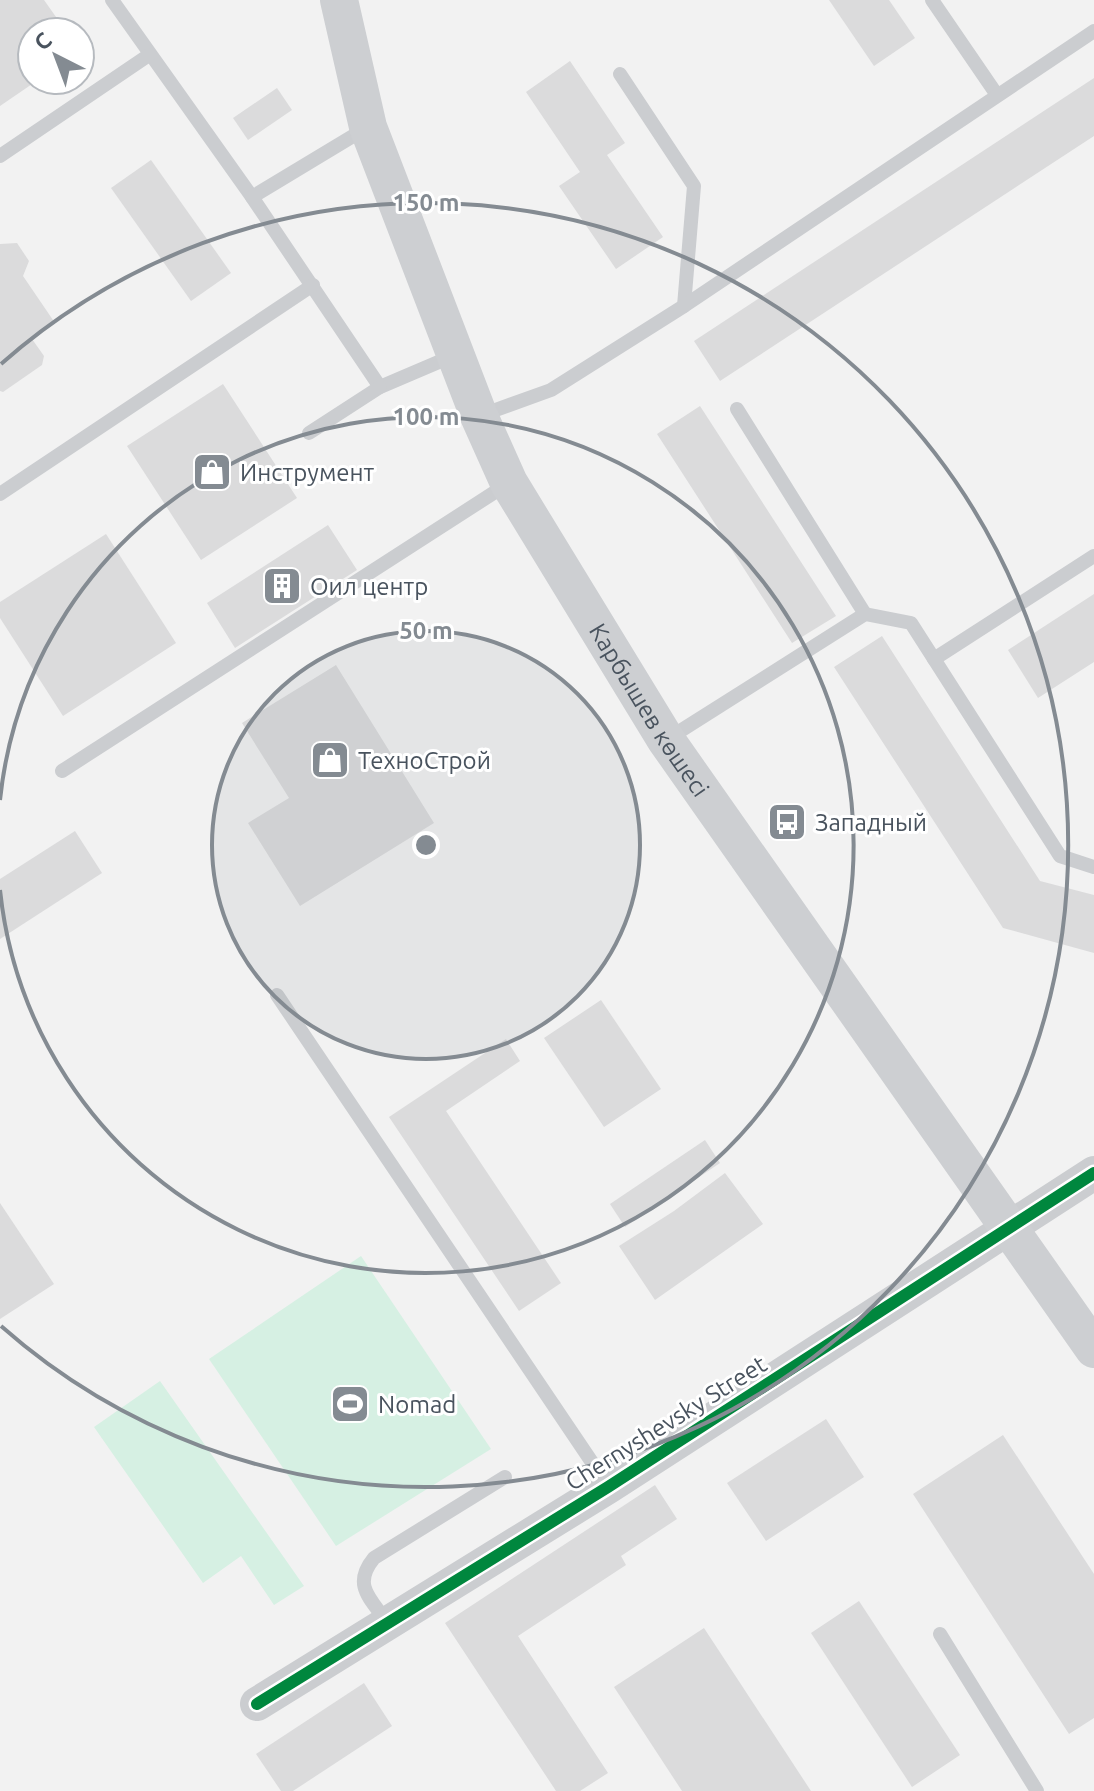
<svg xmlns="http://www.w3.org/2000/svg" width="1094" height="1791" viewBox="0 0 1094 1791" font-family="Ubuntu,sans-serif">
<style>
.green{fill:#d6f0e3}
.building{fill:#dbdbdc}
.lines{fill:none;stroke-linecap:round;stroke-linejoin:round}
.service{stroke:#cbcdd0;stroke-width:14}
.tertiary{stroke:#cbcdd0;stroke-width:34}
.secondary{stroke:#cdcfd2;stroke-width:38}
.cycleway-casing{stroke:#fff;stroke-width:17}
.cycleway{stroke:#00873e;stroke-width:12}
.ring{fill:none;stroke:#848b92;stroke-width:4}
.labels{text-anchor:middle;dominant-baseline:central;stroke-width:6;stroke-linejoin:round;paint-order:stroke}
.poi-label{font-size:24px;fill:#49535e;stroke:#fff;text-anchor:start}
.street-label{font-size:24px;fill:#49535e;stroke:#fff}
.centre{fill:#848b92;stroke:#fff;stroke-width:4}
.ring-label{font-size:24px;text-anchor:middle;font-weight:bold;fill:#848b92;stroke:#fff;stroke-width:6;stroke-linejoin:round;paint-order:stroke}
</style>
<rect width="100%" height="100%" fill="#f2f2f2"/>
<g class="green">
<polygon points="361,1256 491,1449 336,1546 209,1359"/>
<polygon points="160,1381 304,1586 274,1605 241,1556 203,1583 94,1427"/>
</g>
<g class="building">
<polygon points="0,0 44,0 61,24 59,32 32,32 32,80 38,80 0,106"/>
<polygon points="829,0 889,0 915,38 874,66"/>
<polygon points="570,61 625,143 607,155 663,237 616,269 559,186 580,172 526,92"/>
<polygon points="1094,78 1094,136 720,381 694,341"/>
<polygon points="277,88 292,110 248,140 233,118"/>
<polygon points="151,160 231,273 191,301 111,188"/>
<polygon points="17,243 29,261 23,276 55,323 32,339 44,356 42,365 3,392 0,391 0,244"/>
<polygon points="223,384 297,498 201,560 127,446"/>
<polygon points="700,406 836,616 792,643 657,434"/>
<polygon points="328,525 357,570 235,648 207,603"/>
<polygon points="106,534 176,643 63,716 0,618 0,602"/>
<polygon points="1094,594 1094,662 1038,698 1008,650"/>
<polygon points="882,636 1040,881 1094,895 1094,953 1003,928 834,667"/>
<polygon points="336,665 434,823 300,906 248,823 289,798 242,723"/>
<polygon points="75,831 102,873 0,939 0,879"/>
<polygon points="601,1000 661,1089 604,1127 544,1038"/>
<polygon points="506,1039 520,1061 446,1111 561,1283 519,1311 389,1117"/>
<polygon points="705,1140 720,1163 625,1227 610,1204"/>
<polygon points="725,1173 763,1224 655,1300 619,1246 674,1211"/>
<polygon points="0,1203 54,1284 0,1319"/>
<polygon points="826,1419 864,1477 766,1541 727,1483"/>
<polygon points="1003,1435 1094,1574 1094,1718 1069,1734 913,1494"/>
<polygon points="655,1485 677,1519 621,1556 626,1565 518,1636 608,1773 580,1791 556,1791 445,1623"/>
<polygon points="859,1601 960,1755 912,1787 811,1633"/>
<polygon points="704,1628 811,1791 682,1791 614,1687"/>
<polygon points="364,1683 392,1726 293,1791 281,1791 256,1754"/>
</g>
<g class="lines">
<g class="service">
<polyline points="112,0 252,197"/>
<polyline points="932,0 997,95"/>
<polyline points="620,74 694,186 684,306"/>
<polyline points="368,127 252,197 380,387 455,355"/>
<polyline points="0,156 149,55"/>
<polyline points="737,409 865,614"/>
<polyline points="479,416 551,390 684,306 1094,31"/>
<polyline points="309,433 380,387"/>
<polyline points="0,494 313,285"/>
<polyline points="934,659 1094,556"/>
<polyline points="666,740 865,614 911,623 1060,856 1094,867"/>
<polyline points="62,771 509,483"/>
<polyline points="277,995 608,1486"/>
<path d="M 387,1622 C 370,1598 352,1585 374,1558 L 505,1477"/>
<polyline points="940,1634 1037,1791"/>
</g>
<polyline class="tertiary" points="257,1704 608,1487 1094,1173"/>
<path class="secondary" id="s1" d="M 339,0 L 368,127 L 479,416 L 509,483 L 666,740 L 1094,1349"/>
<g class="cycleway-casing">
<polyline id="cycleway" points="257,1704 608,1487 1094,1173"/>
</g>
<use href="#cycleway" class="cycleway"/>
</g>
<circle cx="426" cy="845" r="214" fill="#848b92" fill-opacity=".12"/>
<g class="ring">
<circle cx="426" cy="845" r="214"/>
<path d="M0 800A428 428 0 1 1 0 890"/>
<path d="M1 364A642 642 0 1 1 1 1326"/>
</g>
<defs>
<g id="shop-square" transform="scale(2)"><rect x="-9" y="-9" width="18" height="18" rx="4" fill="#848b92" stroke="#fff"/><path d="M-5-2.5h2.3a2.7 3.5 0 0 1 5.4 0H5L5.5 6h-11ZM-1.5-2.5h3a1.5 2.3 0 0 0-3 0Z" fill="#fff"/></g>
<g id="building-square" transform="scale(2)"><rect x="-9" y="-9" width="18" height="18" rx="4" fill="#848b92" stroke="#fff"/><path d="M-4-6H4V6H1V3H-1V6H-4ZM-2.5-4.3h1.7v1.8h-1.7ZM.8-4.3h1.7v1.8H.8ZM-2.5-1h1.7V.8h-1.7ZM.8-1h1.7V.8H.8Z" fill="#fff"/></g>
<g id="bus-square" transform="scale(2)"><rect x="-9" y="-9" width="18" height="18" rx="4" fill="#848b92" stroke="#fff"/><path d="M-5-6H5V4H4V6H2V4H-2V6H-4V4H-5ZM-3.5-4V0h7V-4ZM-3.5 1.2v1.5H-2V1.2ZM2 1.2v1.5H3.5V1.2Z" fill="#fff"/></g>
<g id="stadium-square" transform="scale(2)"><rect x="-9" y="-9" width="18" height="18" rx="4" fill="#848b92" stroke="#fff"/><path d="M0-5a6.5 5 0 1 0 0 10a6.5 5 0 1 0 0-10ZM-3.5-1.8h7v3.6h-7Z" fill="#fff"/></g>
</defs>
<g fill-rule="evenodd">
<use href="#shop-square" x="212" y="472"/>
<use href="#building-square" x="282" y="586"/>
<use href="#shop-square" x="330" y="760"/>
<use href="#bus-square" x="787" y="822"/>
<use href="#stadium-square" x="350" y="1404"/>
</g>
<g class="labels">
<g class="poi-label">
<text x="240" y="472">Инструмент</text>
<text x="310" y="586">Оил центр</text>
<text x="358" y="760">ТехноСтрой</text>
<text x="815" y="822">Западный</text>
<text x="378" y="1404">Nomad</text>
</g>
<g class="street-label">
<text stroke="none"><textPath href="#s1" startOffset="780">Карбышев көшесі</textPath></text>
<text transform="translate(666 1423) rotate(-32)">Chernyshevsky Street</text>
</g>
</g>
<circle cx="426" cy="845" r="12" class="centre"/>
<g class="ring-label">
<text x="426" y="211">150 m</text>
<text x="426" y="425">100 m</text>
<text x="426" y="639">50 m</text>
</g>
<g transform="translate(56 56) rotate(318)"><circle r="38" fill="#ffffff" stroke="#b6babf" stroke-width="2"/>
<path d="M0-6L14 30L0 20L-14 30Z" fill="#848b92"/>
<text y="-12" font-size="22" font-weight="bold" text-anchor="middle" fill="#49535e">С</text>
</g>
</svg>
